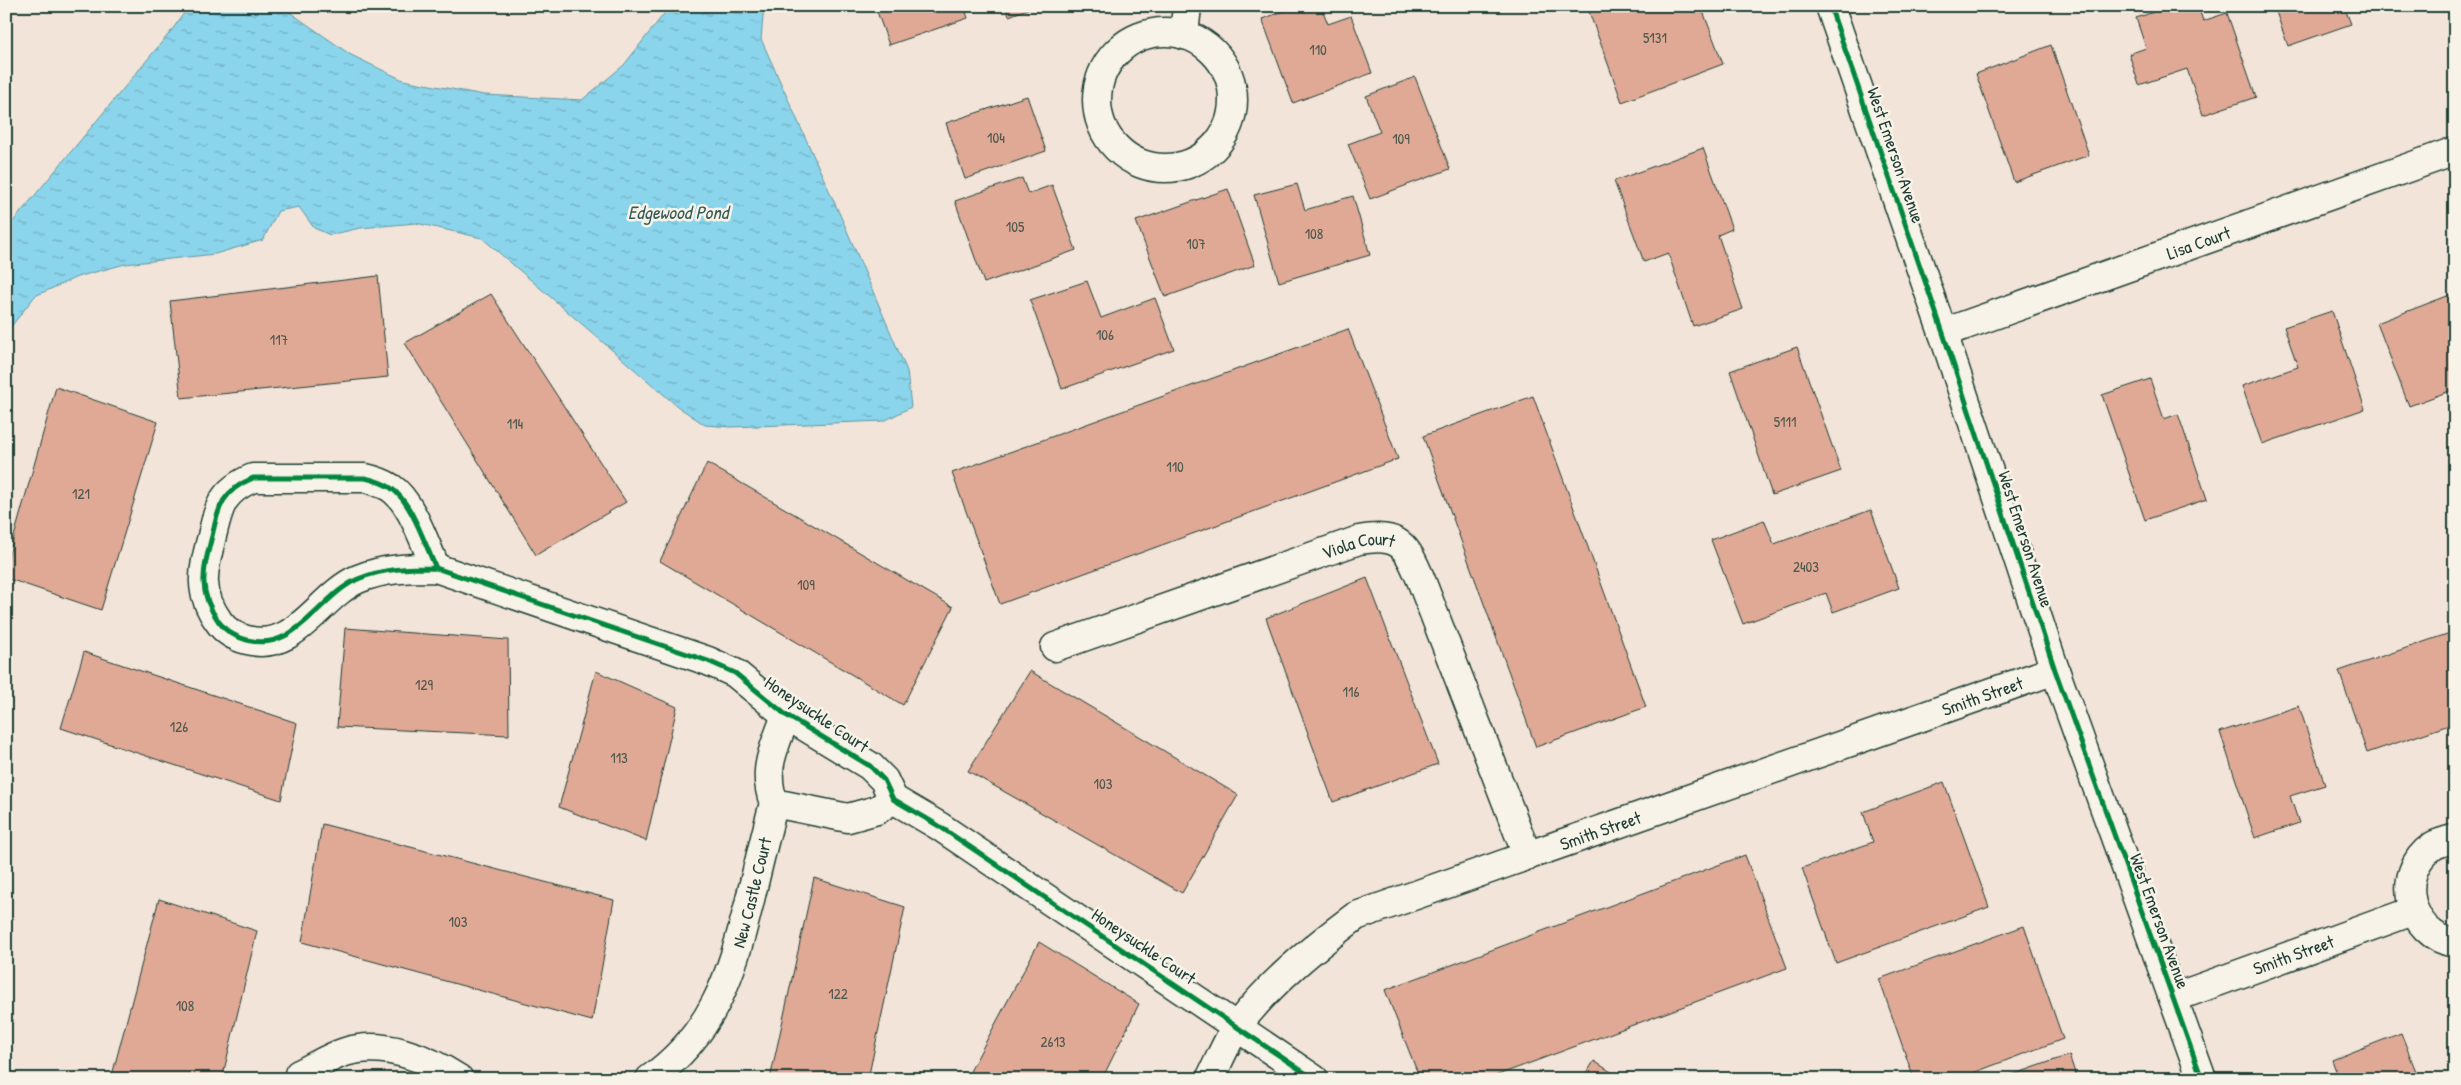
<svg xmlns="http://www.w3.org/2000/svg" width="2461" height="1085" viewBox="0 0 2461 1085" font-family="'Patrick Hand',sans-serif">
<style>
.water{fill:url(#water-ripples);stroke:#6098a2}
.building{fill:#dfa996;stroke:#1f3d34}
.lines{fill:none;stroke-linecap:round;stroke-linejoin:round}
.minor-casing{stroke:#1f3d34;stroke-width:31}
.minor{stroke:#f7f3e8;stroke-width:28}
.cycleway-casing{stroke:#f7f3e8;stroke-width:8}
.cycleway{stroke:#00873e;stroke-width:5}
.labels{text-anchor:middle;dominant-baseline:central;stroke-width:5;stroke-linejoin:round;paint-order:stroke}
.number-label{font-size:15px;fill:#4f584c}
.street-label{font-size:18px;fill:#1f3d34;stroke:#f7f3e8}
.water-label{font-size:19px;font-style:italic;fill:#355b59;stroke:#f7f3e8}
</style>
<defs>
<pattern id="water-ripples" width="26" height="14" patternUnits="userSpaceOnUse" patternTransform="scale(1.25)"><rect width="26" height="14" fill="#8bd5ec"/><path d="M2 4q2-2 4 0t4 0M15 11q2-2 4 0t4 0" fill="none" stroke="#71aec0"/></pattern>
</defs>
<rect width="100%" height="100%" fill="#f2e4d8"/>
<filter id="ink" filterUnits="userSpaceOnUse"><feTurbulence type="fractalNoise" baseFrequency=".02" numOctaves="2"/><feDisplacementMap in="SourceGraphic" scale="10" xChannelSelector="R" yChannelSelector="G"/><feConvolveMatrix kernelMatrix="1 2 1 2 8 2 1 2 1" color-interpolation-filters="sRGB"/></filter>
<g filter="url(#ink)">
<polygon class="water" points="189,6 274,6 288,11 351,55 403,80 484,95 582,100 624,65 670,6 764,6 761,39 845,226 907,371 911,407 884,421 731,427 705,425 677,406 482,238 416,223 360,228 330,235 314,228 299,207 278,211 263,240 215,254 125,264 77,277 35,296 6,333 6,230 172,30"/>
<g class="building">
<polygon points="875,6 964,6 968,18 889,45"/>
<polygon points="1005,6 1035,6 1009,16"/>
<polygon points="1298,6 1321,6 1328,24 1351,16 1372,73 1293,103 1262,19"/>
<polygon points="1595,6 1701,6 1723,64 1622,102 1588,9"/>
<polygon points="2171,6 2198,6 2203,21 2227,13 2256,97 2203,115 2187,69 2139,85 2129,54 2146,48 2136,18"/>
<polygon points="2274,6 2344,6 2351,24 2288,46"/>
<polygon points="2051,45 2089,155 2014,182 1976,74"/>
<polygon points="1415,77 1450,169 1370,199 1348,144 1380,132 1366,96"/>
<polygon points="1027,96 1046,151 965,179 946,123"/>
<polygon points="1703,148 1732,229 1718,235 1743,309 1693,326 1668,253 1644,262 1614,181"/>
<polygon points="1022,178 1028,194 1052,185 1076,250 984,283 955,201"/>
<polygon points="1297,184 1305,210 1353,196 1370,255 1279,282 1254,195"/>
<polygon points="1228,189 1255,265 1165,297 1136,221"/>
<polygon points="378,276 388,377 181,398 170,301"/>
<polygon points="1087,281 1101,318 1155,298 1174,349 1062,389 1030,300"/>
<polygon points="2455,293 2455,389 2409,406 2377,323"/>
<polygon points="491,294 626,502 536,555 405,343"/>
<polygon points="2332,311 2365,409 2262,444 2242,386 2298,367 2284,327"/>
<polygon points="1348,329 1398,459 1000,604 952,473"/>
<polygon points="1797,347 1841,471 1772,495 1730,371"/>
<polygon points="2150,379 2164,419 2178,414 2207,499 2145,520 2102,395"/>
<polygon points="56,387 158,422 101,610 6,578 6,565"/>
<polygon points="1533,396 1646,707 1536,747 1423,436"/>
<polygon points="707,463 953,607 903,705 660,561"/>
<polygon points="1871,510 1899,588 1833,612 1826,593 1743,624 1711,540 1764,520 1774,544"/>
<polygon points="1367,578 1438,764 1333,802 1266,618"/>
<polygon points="345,628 508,640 509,735 337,727"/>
<polygon points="2450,633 2455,647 2455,723 2367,753 2339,671"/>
<polygon points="84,652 297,723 281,800 61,728"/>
<polygon points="596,671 677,707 646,841 559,807"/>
<polygon points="1030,671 1238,795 1182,893 968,771"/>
<polygon points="2299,706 2325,785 2290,796 2299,823 2255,838 2220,732"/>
<polygon points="1944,782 1989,907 1836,963 1802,868 1873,842 1863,812"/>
<polygon points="322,824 614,900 592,1021 302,942"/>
<polygon points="1745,855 1787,968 1487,1079 1420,1079 1385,990"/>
<polygon points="814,878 905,907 868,1079 770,1079"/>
<polygon points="159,899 257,931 222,1079 111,1079"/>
<polygon points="2024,926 2063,1039 1957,1079 1914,1079 1879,979"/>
<polygon points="1039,942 1139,1004 1102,1079 966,1079"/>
<polygon points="2401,1033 2419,1079 2339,1079 2332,1060"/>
<polygon points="2069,1055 2077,1079 2001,1079"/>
<polygon points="1594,1061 1622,1079 1583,1079"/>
</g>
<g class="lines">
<g class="minor-casing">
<g id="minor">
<polyline points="1830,6 1943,333 2055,670 2202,1079"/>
<circle cx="1165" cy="100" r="68"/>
<polyline points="1184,35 1187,6"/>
<path id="s1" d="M 1943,333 L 2455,151"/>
<path d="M 436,568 C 425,545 412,502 391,488 C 383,483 374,480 365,478 L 253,478 C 222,491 219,506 212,536 C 203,571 197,591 219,622 C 226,632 235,637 247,640 C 296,653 319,596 358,579 C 384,568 409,568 436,568 L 708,661 L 735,673 L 786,715 L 870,766 L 884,780 L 893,799 L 939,826 L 1314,1079"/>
<path id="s2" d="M 1055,647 L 1359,540 C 1400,533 1406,545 1421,580 L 1527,855"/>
<path d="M 774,803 C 761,769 775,747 786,715"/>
<path d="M 2455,838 C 2448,841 2439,842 2433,846 C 2393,873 2409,936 2455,943"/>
<path id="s3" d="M 2173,998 L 2413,911"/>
<path d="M 298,1079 L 299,1074 C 314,1067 329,1057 345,1052 C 383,1040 427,1058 459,1079"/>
<path id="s4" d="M 650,1079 C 713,1034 731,976 749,904 C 757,870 765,837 774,803 L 848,818 L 877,810 L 893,799"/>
<path id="s5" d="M 1210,1079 C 1219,1061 1227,1040 1238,1025 C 1271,982 1313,948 1356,916 L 2055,670"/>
</g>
</g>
<use href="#minor" class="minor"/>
<g class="cycleway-casing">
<g id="cycleway">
<polyline points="1830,6 1943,333 2055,670 2202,1079"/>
<path d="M 436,568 C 425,545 412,502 391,488 C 383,483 374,480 365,478 L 253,478 C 222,491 219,506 212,536 C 203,571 197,591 219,622 C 226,632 235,637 247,640 C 296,653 319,596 358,579 C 384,568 409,568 436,568 L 708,661 L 735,673 L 786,715 L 870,766 L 884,780 L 893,799 L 939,826 L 1314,1079"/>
</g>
</g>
<use href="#cycleway" class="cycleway"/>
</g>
</g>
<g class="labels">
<g class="number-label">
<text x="1655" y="37">5131</text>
<text x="1318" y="49">110</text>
<text x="996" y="137">104</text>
<text x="1401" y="138">109</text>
<text x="1015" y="226">105</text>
<text x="1314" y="233">108</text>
<text x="1196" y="243">107</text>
<text x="1105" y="334">106</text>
<text x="279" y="339">117</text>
<text x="1785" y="421">5111</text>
<text x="515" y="423">114</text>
<text x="1175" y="466">110</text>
<text x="81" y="493">121</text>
<text x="1806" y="566">2403</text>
<text x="806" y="584">109</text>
<text x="424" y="684">129</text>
<text x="1351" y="691">116</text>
<text x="179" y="726">126</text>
<text x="619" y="757">113</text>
<text x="1103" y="783">103</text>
<text x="458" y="921">103</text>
<text x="838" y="993">122</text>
<text x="185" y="1005">108</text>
<text x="1053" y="1041">2613</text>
</g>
<g class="street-label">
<text transform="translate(1896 155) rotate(71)">West Emerson Avenue</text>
<text stroke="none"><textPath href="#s1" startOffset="271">Lisa Court</textPath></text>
<text transform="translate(2026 539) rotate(72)">West Emerson Avenue</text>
<text stroke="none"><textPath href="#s2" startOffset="321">Viola Court</textPath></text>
<text stroke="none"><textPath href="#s5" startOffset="886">Smith Street</textPath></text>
<text transform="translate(817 714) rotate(34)">Honeysuckle Court</text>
<text stroke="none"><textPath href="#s5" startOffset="481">Smith Street</textPath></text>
<text stroke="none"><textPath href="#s4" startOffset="218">New Castle Court</textPath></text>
<text transform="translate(2160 921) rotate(70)">West Emerson Avenue</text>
<text transform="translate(1144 946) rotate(34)">Honeysuckle Court</text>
<text stroke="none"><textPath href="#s3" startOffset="128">Smith Street</textPath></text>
</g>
<g class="water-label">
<text x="678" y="212">Edgewood Pond</text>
</g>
</g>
<rect width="2461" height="1085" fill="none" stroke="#f7f3e8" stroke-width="25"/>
<rect x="12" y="12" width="2436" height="1060" fill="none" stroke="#1f3d34" stroke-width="2" filter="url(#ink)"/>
</svg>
